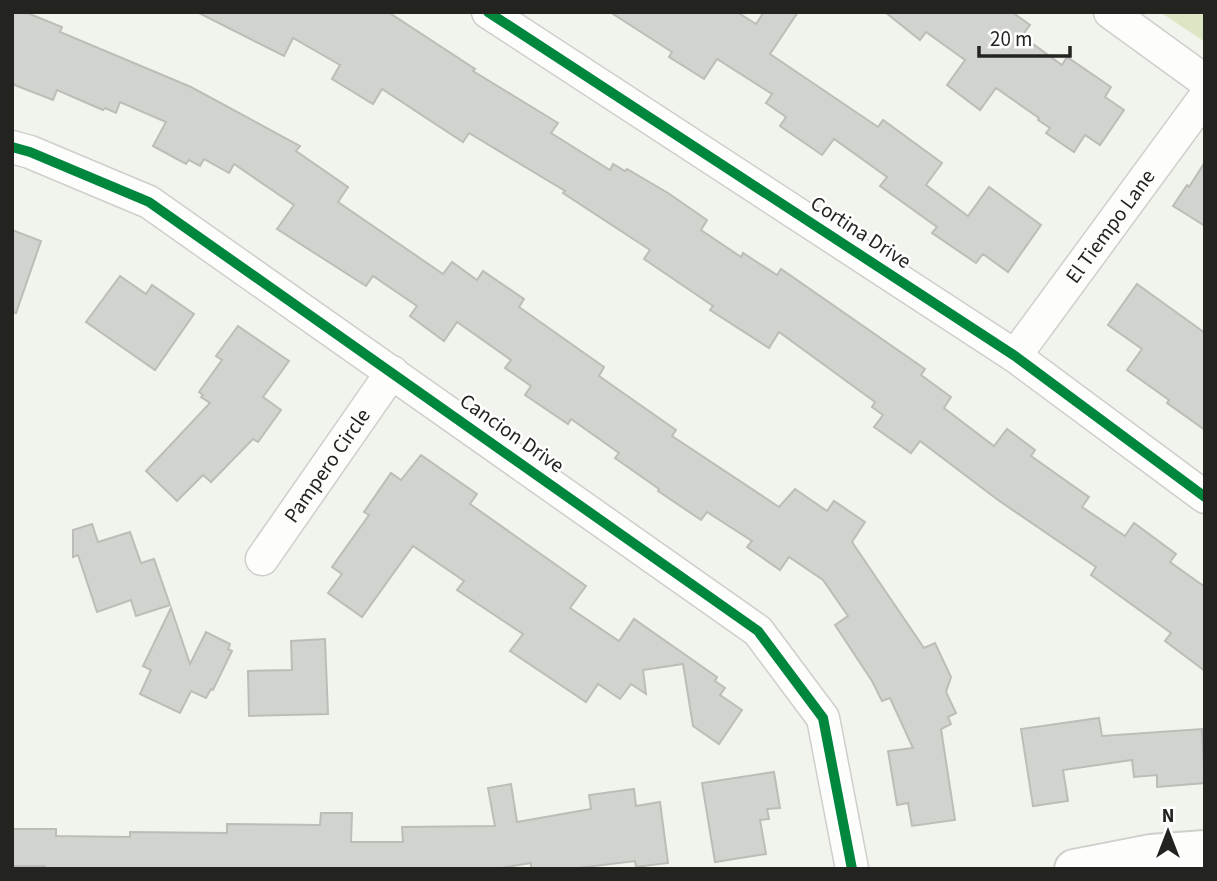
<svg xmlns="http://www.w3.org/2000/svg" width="1217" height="881" viewBox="0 0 1217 881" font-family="'Source Sans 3',sans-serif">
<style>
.green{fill:#dde6c4}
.building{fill:#d1d3ce;stroke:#bcbdb8;stroke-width:2}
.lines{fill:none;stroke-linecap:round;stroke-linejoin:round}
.street-casing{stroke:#cecfcb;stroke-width:35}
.secondary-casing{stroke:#cecfcb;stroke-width:42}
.street{stroke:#fdfdfc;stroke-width:32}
.secondary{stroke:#fdfdfc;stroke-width:38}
.cycleway-casing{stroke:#fff;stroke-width:15}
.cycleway{stroke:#00873e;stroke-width:10}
.labels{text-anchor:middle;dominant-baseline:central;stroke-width:5;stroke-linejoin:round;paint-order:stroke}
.street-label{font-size:21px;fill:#232420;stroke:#fff}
</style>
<rect width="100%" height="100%" fill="#f1f3ed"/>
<polygon class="green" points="1160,12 1205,12 1205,42"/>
<g class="building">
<polygon points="12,12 25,12 62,27 60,32 191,87 300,146 296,151 348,187 338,202 443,274 452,262 477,280 483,271 524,299 519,307 604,367 599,376 676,430 672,436 779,507 795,489 827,511 834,501 865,522 852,542 924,648 935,643 951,677 946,692 956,713 948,717 951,724 941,729 955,820 912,826 908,803 897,805 888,751 913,748 890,698 882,701 872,681 835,625 848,616 823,580 789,557 780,570 747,547 752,541 707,512 701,520 658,491 659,489 615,458 619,453 571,419 568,424 525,395 531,386 505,368 511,360 457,322 444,341 410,316 417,306 373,276 366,286 277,229 294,205 234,164 229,173 204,159 200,166 189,160 186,164 153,146 166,122 120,102 116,113 105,108 103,110 57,90 53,100 12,84"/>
<polygon points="197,12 388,12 475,69 473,71 558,123 551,133 610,170 613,164 625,171 627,169 668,193 707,220 701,230 741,257 743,253 777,275 781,269 925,369 921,375 951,397 944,408 994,446 1007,429 1035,450 1031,456 1089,497 1082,507 1125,536 1134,523 1176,554 1170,562 1205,587 1205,671 1165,641 1171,633 1091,575 1096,567 998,500 920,441 911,453 874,427 883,415 872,407 875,402 779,332 769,348 710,310 713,306 644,259 650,250 563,193 565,191 469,133 463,142 382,89 373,104 332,79 340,65 293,38 284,56"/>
<polygon points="610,12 737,12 756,24 764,12 798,12 770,54 878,127 883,120 942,163 926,185 968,216 989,187 1041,225 1008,272 983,254 976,263 932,233 937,227 880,186 887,177 834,139 822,155 780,126 786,117 766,103 772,94 717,59 704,79 669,57 672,52"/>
<polygon points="885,12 1012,12 1030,25 1022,36 1062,65 1067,57 1111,87 1105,97 1124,110 1100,145 1085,135 1074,152 1046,133 1050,128 1038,120 1039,118 996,88 980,110 947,85 965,60 926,32 920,40"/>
<polygon points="1205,162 1205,226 1173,206 1187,185 1189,187"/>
<polygon points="12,230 41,241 16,313 12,312"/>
<polygon points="120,276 146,294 152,285 194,314 155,370 86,322"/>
<polygon points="1137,284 1205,333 1205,430 1167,403 1169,400 1127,370 1142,349 1108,325"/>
<polygon points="238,326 289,361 263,397 281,410 258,442 253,439 211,482 203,475 177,501 146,471 210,403 201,397 203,395 199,392 222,360 216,356"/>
<polygon points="421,455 477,494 470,504 586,586 570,608 619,641 634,619 717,677 715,681 725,688 720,695 742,710 719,744 693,726 683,664 643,670 646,694 631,684 620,699 598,684 586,702 510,651 523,634 457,590 464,581 413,546 362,617 328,593 342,574 332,567 369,515 364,512 391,473 401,480"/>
<polygon points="92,524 98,542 130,532 141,563 154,559 170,605 136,616 131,600 97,612 78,555 73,557 73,530"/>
<polygon points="171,608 190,664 206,632 230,644 228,649 232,651 213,690 211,689 206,698 191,691 180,713 140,694 151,670 143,666"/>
<polygon points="325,639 328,714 249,716 248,671 292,670 291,641"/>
<polygon points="1099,718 1102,736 1202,729 1205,783 1157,787 1157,775 1134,777 1132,760 1063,770 1068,801 1033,806 1021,729"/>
<polygon points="774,772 780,808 767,809 769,819 760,820 766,854 715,862 702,783"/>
<polygon points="511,784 517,822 591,809 589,795 634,789 636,806 660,802 668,863 636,867 635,861 570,869 531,869 531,863 495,869 45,869 45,866 12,866 12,829 56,829 56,836 130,837 130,832 227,833 227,824 320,825 321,813 352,813 351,842 403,842 402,827 495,826 488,788"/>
</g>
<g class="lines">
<g class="street-casing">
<g id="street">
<polyline points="488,12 1015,356 1205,497"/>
<polyline points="1110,12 1205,81"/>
<polyline points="12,147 30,152 149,202 758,631 823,718 852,869"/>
<path id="s1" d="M 1015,356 L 1205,97"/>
<path id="s2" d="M 262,559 L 392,372"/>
</g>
</g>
<g class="secondary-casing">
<polyline id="secondary" points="1074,869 1151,854 1205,850"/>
</g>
<use href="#street" class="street"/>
<use href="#secondary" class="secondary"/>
<g class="cycleway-casing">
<g id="cycleway">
<polyline points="488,12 1015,356 1205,497"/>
<polyline points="12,147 30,152 149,202 758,631 823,718 852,869"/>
</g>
</g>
<use href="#cycleway" class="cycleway"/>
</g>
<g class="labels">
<g class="street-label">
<text stroke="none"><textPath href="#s1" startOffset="161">El Tiempo Lane</textPath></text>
<text transform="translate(861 232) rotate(33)">Cortina Drive</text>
<text transform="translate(512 433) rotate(35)">Cancion Drive</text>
<text stroke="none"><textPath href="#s2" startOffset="114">Pampero Circle</textPath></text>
</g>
</g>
<rect width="1217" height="881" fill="none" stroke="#232420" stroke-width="28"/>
<g transform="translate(1168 832)" stroke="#ffffff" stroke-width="5" paint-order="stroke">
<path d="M0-5L12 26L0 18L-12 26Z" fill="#232420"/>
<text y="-10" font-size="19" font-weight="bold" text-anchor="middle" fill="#232420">N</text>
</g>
<path d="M979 46v10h91v-10" fill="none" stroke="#232420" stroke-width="3.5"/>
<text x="990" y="46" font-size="21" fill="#232420" stroke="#ffffff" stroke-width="5" paint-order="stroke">20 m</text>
</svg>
